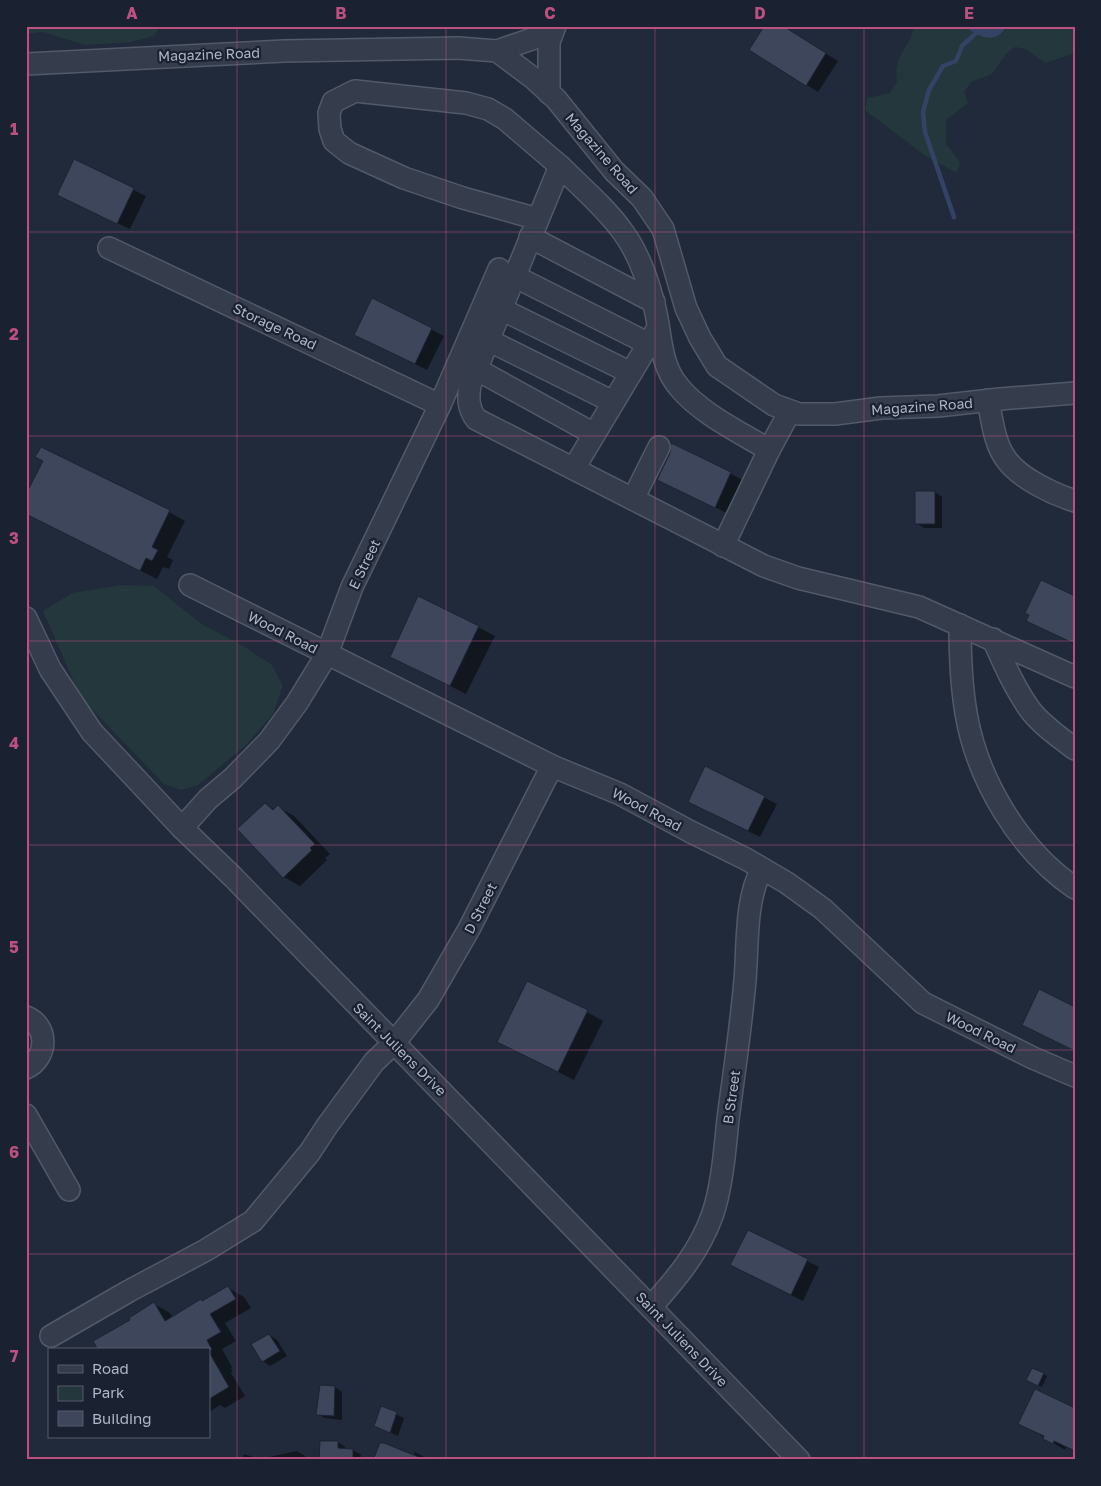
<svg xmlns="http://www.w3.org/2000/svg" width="1101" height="1486" viewBox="0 0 1101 1486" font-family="'Golos Text',sans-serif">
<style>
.green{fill:#23373c}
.water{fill:#344363}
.shadow{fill:#0007}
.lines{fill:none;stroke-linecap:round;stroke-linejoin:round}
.stream{stroke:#344363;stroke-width:4.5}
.building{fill:#3d465b;stroke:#1c2332}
.minor-casing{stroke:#525a69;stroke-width:24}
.minor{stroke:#353c4b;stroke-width:21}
.grid{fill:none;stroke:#bb5081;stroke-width:1;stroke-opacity:0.55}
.labels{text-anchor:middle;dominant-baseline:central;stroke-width:4.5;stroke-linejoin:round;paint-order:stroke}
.street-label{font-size:14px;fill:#afb7c7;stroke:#1a2130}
.neatline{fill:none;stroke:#bb5081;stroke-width:2}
.grid-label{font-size:16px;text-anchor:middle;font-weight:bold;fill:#bb5081}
</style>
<rect width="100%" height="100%" fill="#212a3b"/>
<g class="green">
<polygon points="26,26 160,26 154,36 131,42 85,45 43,32 26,34"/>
<path d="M 913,26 L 965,26 L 975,34 L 1003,33 L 1007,26 L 1075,26 L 1075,53 L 1045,63 L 1026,49 L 1015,47 L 1006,54 L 992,74 L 971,82 L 964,92 L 968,103 L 946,120 L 946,144 L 960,162 L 957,173 L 924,155 L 865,110 L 867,98 L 890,93 L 897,82 C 893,55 908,51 914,28 Z"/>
<polygon points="121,585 154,586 203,625 240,644 272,665 283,686 273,714 245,746 198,785 181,790 164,784 81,698 43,611 72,593"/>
</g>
<path class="water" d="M 965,26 L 982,26 L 986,28 L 993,26 L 1007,26 C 996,45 979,38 965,26 Z"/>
<g class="shadow">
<polygon points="782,26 838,61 818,92 807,85"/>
<polygon points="74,161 146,196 130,229 70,201"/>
<polygon points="373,300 444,336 427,370 368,341"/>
<polygon points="672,445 743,480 727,513 670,486"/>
<polygon points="935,492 942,497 942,528 924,528 916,523"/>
<polygon points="169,512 185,521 167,557 173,560 169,569 163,567 157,579 26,514"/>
<polygon points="1075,597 1075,645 1027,620"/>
<polygon points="478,627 495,636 466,694 391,656"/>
<polygon points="706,768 777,804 760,837 701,808"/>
<polygon points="266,804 275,810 278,807 294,816 330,854 325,858 327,860 300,886 284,877"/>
<polygon points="587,1012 603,1021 574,1080 499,1042"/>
<polygon points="748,1231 819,1267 803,1301 744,1272"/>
<polygon points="228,1288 244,1297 251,1308 225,1323 236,1341 222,1349 232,1367 231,1369 233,1372 231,1373 245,1396 225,1408 220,1405 209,1412 209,1350 131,1320 154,1304 170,1313 173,1318"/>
<polygon points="269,1335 277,1340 287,1356 270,1366 263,1361"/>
<polygon points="1033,1369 1047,1376 1042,1387 1028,1380"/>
<polygon points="335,1387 342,1392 342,1420 325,1418 317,1414"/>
<polygon points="382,1408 404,1418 398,1436 375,1426"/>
<polygon points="1075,1409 1075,1451 1066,1447 1065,1450 1032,1430"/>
<polygon points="338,1442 345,1447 345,1450 353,1450 361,1455 360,1460 321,1460"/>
<polygon points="297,1451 305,1456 305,1460 242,1460 244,1454 260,1459"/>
<polygon points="415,1452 430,1460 374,1460 414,1455"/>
</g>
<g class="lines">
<polyline class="stream" points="954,217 925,132 923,112 929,90 943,66 956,61 962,46 975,34"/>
</g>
<g class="building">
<polygon points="764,26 783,26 826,53 806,86 749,50"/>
<polygon points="74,159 134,188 117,224 57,195"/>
<polygon points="372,298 432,328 415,364 354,335"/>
<polygon points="671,443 731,472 715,508 657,480 670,453"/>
<polygon points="41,447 170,510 152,547 158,550 152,561 146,558 140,571 26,514 26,494 43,461 35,457"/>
<rect x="915" y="491" width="20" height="33"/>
<polygon points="1041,580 1075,596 1075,644 1026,621 1029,615 1025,613"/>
<polygon points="418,596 479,626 450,686 390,657"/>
<polygon points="705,766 765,796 748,831 688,802"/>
<polygon points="265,803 273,810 278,805 315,844 310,848 312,850 283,878 237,829"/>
<polygon points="527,981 588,1010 558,1072 497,1042"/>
<polygon points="1039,989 1075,1007 1075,1051 1022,1025"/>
<polygon points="748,1230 808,1259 791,1295 730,1265"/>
<polygon points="228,1286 236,1299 210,1314 221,1332 207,1340 212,1350 98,1350 93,1341 130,1320 129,1318 154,1302 165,1321 201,1299 202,1301"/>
<polygon points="269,1334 280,1351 262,1362 251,1344"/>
<polygon points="209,1352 229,1387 209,1399"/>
<polygon points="1032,1368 1044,1373 1038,1386 1026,1380"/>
<polygon points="320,1385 335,1386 334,1416 316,1415"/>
<polygon points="1035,1389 1075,1408 1075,1451 1054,1441 1053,1444 1043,1439 1044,1436 1018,1424"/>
<polygon points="381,1406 397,1412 390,1433 374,1426"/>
<polygon points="320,1441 338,1441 338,1448 353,1449 353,1460 319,1460"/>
<polygon points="380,1443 384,1443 426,1460 373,1460"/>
</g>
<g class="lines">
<g class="minor-casing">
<g id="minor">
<polyline points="497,51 532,39 551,26"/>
<polyline points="26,64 284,51 458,48 497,51 533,78 556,99 614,171 642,198 663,229 686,308 700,338 717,366 774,405 799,414 835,414 881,408 938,406 1000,399 1075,393"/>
<polyline points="549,93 549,42 555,26"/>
<polyline points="538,219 463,198 404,178 349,153 334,141 330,129 329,113 333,102 355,91 466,103 488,109 505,119 560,166"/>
<polyline points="530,237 654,302"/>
<polyline points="109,248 440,405"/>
<polyline points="514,276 649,344"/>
<polyline points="501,309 631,373"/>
<polyline points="488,340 613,402"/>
<polyline points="476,369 594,434"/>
<path d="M 988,400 C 992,419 994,443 1006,459 C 1019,478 1053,494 1075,501"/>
<path d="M 790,411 L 769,450 C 740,432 701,414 679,387 C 658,363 662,330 653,301 C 647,278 637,251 623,232 C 605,207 581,187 560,166 L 470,385 C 468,398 468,408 476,419 L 764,566 L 798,578 L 919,607 L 1075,677"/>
<polyline points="574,468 658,328"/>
<polyline points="633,499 659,447"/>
<polyline points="723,546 769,450"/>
<polyline points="190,585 552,766 620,794 691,832 746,859 787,883 823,909 923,1003 1033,1058 1075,1076"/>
<polyline points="26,618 50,669 92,732 182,828 233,877 799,1460"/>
<path d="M 960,625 C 960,654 961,683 966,713 C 977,779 1019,850 1075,888"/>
<path d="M 993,639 C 1004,664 1015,689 1031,711 C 1042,725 1060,738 1075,749"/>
<polyline points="182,828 208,799 233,778 269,741 297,703 327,654 352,587 440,405 499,269"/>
<path d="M 26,1017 C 49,1026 48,1058 26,1068"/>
<polyline points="26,1115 69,1190"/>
<path d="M 651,1307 C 676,1279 699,1252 712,1216 C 722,1188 725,1149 728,1119 C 734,1073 741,1027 745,980 C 748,945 745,899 762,869"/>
<polyline points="51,1336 129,1291 206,1250 253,1221 310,1152 327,1126 374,1062 394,1043 428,1000 469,929 552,766"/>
</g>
</g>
<use href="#minor" class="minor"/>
</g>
<path class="grid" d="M 237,26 L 237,1460M 446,26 L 446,1460M 655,26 L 655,1460M 864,26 L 864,1460M 26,232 L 1075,232M 26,436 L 1075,436M 26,641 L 1075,641M 26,845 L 1075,845M 26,1050 L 1075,1050M 26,1254 L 1075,1254"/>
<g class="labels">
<g class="street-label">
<text transform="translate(209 54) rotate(-2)">Magazine Road</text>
<text transform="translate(602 153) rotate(49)">Magazine Road</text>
<text transform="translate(275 326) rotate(25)">Storage Road</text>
<text transform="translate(922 406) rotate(-4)">Magazine Road</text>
<text transform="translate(364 564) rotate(-64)">E Street</text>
<text transform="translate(283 632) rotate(27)">Wood Road</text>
<text transform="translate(647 809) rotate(28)">Wood Road</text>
<text transform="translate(480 908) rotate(-63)">D Street</text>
<text transform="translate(981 1032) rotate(26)">Wood Road</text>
<text transform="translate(400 1049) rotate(45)">Saint Juliens Drive</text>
<text transform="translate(731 1097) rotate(-82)">B Street</text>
<text transform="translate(682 1339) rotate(46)">Saint Juliens Drive</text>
</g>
</g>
<rect width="1101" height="1486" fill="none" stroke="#1a2130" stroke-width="55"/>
<rect x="48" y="1348" width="162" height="90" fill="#1a2130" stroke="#565d6c"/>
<rect x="58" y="1365" width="25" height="8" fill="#353c4b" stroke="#565d6c"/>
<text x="92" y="1374" font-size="15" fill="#afb7c7">Road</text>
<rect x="58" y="1386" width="25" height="15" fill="#23373c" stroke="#565d6c"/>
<text x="92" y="1398" font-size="15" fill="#afb7c7">Park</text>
<rect x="58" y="1411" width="25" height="15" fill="#3d465b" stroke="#565d6c"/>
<text x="92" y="1424" font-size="15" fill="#afb7c7">Building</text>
<rect x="28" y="28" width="1046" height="1430" class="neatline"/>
<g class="grid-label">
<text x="132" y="19">A</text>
<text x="341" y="19">B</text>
<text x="550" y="19">C</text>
<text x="760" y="19">D</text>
<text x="969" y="19">E</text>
<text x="14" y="135">1</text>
<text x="14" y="340">2</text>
<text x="14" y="544">3</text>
<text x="14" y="749">4</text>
<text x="14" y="953">5</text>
<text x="14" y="1158">6</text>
<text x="14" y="1362">7</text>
</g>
</svg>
